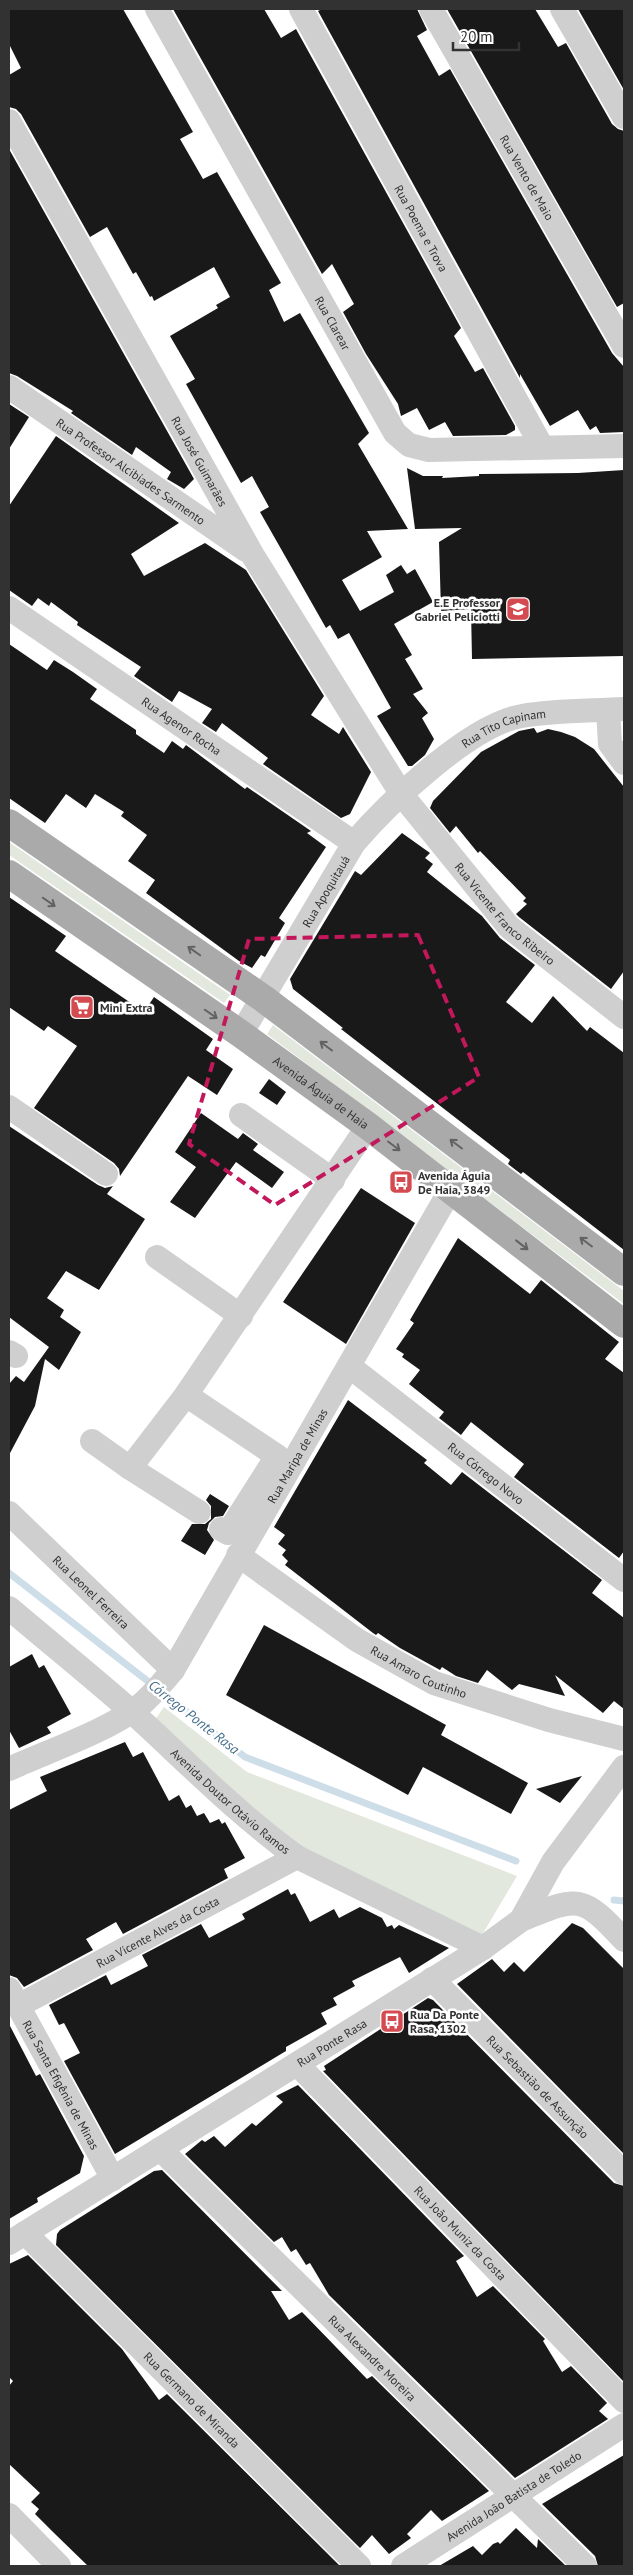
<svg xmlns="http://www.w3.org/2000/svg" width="633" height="2575" viewBox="0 0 633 2575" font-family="'PT Sans',sans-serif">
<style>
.green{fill:#e2e8dd}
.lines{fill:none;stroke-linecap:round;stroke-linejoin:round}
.stream{stroke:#cedee8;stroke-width:7}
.building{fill:#191919}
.minor{stroke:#cfcfcf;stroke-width:24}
.major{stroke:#aaa;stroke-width:28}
.oneway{stroke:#626262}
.marked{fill:none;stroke:#c2185b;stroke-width:4;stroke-dasharray:10 6;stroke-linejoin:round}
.labels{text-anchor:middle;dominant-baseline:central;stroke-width:5;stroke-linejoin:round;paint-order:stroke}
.street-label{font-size:12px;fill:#323232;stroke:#fff}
.poi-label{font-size:12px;font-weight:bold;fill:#323232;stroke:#fff;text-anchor:start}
.water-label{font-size:14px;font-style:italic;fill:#48708c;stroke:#fff}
</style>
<rect width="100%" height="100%" fill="#fff"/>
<g class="green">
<polygon points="9,842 230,995 224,1003 9,855"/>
<polygon points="273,1025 624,1291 624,1304 267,1034"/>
<polygon points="164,1707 247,1772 517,1876 482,1935 283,1837 154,1721"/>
</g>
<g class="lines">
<g class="stream">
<polyline points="9,1573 245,1757 516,1861"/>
<polyline points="614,1900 624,1901"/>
</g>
</g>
<g class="building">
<polygon points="9,9 123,9 193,132 180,139 203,179 217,172 281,283 269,290 284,322 300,313 369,433 358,444 408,529 367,531 382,557 342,580 360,611 394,592 386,575 401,565 407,574 415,569 433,602 394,624 412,655 405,659 423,689 413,694 428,713 422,718 434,739 425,755 412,766 408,766 377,716 391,708 349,633 338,639 330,625 326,628 260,512 269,507 252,476 241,483 186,384 195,379 170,336 218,308 216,305 230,297 214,267 154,301 152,296 150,297 136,272 133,274 107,227 90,237 21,114 16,109 9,107 9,75 21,68 9,44"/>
<polygon points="173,9 264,9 281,38 296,29 461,328 454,336 475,372 483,368 515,426 515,430 506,435 453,436 445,422 429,430 417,408 401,416 398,404 366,354 343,312 354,304 332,264 322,274"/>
<polygon points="322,9 417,9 427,30 417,36 439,76 450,69 612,353 624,367 624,432 600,433 596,426 590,430 578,410 550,426 520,374 520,378 318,11"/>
<polygon points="447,9 535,9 558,47 566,43 612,124 618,129 624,131 624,303 617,307"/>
<polygon points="578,9 624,9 624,90 590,30"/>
<polygon points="9,149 194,479 184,489 167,479 171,472 136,447 132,455 71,413 73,411 17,376 9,373"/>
<polygon points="9,404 29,417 9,449"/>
<polygon points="56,436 179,523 131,554 144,576 205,543 246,570 324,696 311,715 339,734 343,727 371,772 350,814 341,818 263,764 268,758 222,723 216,732 202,723 212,709 179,691 172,702 134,676 141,667 77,625 78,622 51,602 49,606 38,598 32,606 9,590 9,506"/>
<polygon points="407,468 423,476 443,476 442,478 479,476 479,474 578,473 624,470 624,656 472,659 471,609 441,611 439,542 462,528 415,529"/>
<polygon points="9,644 47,670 54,660 73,672 97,689 90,699 136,730 136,734 164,753 172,741 183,749 186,745 245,789 247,787 311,831 307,833 326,847 279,918 285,923 265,957 261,955 252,968 239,961 146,893 155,880 128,861 147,835 121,816 124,812 95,794 86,808 66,794 45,823 9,798"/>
<polygon points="534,728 537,733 548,729 561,732 575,737 594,749 624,787 624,971 611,989 519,917 516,914 527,904 523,901 526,898 480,851 478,853 456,826 450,833 430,808 433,801 481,752 519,731"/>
<polygon points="402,833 430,853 425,858 433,864 427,872 482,916 500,938 535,965 506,1002 532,1023 553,996 587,1031 590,1027 624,1053 624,1250 523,1172 521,1174 508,1164 510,1160 341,1029 343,1028 293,989 290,979 355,871 361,875"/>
<polygon points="9,897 66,936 55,951 144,1012 154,997 213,1039 206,1050 233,1069 217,1095 188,1076 120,1176 119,1169 114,1163 34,1108 77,1046 48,1026 44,1031 9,1007"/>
<polygon points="269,1079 286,1092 277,1105 259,1093"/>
<polygon points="201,1113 238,1139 243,1133 258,1144 253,1150 284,1172 272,1188 236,1162 195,1218 170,1202 196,1167 175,1152"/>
<polygon points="9,1126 98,1185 105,1188 113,1186 107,1194 145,1219 99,1290 66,1271 47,1298 64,1310 60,1317 81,1332 59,1370 45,1359 35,1406 9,1455 9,1384 16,1376 24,1382 49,1347 9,1317"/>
<polygon points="361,1188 415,1223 346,1344 283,1302"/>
<polygon points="458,1238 530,1294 541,1280 619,1342 605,1359 624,1373 624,1551 619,1558 514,1477 524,1464 471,1422 461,1435 439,1418 444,1412 409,1384 420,1370 402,1357 404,1354 396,1349 414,1323 410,1320"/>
<polygon points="348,1400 427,1460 424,1463 451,1485 462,1472 602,1580 592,1593 624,1618 624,1709 614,1701 603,1713 555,1675 565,1696 519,1684 512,1690 487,1670 478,1683 456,1676 442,1667 440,1670 400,1648 378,1633 376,1635 373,1633 285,1565 288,1561 282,1555 286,1550 278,1544 285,1535 274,1527"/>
<polygon points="210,1494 229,1506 223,1516 215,1517 209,1523 207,1530 214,1540 205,1555 181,1541 192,1524 205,1524 211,1519 211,1506 206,1500"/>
<polygon points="264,1625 446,1725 441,1735 528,1783 511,1814 423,1767 408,1795 226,1695"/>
<polygon points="32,1654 39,1668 44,1665 71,1714 47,1727 51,1733 19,1748 9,1730 9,1667"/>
<polygon points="125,1742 133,1757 143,1752 169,1801 179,1795 186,1808 191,1805 197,1816 204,1813 210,1823 219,1819 222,1824 225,1822 245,1858 224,1869 228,1878 123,1934 116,1922 86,1939 93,1950 24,1987 17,1978 9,1975 9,1810 47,1791 40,1777"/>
<polygon points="582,1776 560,1803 536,1789"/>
<polygon points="288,1889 291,1895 295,1893 310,1922 334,1909 339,1918 360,1907 382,1918 387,1927 392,1925 394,1929 399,1925 449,1948 409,1973 400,1957 352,1981 355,1986 333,1998 337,2005 321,2013 327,2024 286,2047 286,2051 115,2154 64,2061 80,2053 64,2023 59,2025 49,2005 106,1975 111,1985 148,1966 142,1955 201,1924 209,1938 245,1919 242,1914"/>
<polygon points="572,1923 583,1928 624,1969 624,2154 457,1984 492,1959 504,1972 514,1962 524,1972"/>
<polygon points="428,1998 433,2000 614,2183 624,2186 624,2382 323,2071 326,2070 324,2066"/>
<polygon points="9,2024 36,2076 40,2074 84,2156 80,2173 37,2198 38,2202 9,2219"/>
<polygon points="298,2085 464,2256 456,2261 477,2297 493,2286 545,2339 543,2341 562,2372 571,2366 607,2403 599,2411 608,2419 515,2478 329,2295 310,2263 306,2265 296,2249 291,2252 282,2237 274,2242 185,2154 202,2140 205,2142 214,2136 225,2147 252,2123 256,2126 283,2102 276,2096"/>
<polygon points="162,2170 282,2291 271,2291 289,2320 302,2312 367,2379 372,2376 489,2491 442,2521 431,2510 407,2534 411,2538 389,2554 372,2535 360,2548 56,2245 57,2234 60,2230 154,2171"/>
<polygon points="28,2255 122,2349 159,2400 167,2394 340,2566 88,2566 53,2532 35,2514 39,2509 31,2502 40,2493 9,2464 9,2386 13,2381 9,2377 9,2264"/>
<polygon points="624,2455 624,2566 598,2566 595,2556 542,2504"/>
<polygon points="516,2528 537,2548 538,2539 566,2566 439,2566 473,2546 482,2555 493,2544 498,2542 500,2544"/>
</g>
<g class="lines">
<g class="minor">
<path id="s1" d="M 157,9 L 395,433 L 409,445 L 429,450 L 624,446"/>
<path id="s2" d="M 301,9 L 542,447"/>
<path id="s3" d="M 431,9 L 624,346"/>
<polyline points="562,9 624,117"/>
<path id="s4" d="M 9,121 L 252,554 L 402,795 L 509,927 L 624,1017"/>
<path id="s5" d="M 9,387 L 246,550"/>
<path id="s6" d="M 9,608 L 354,843"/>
<polyline points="608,710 610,744 624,763"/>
<path id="s7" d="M 241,1034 L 354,843 C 387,804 471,724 522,716 C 555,710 591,711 624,709"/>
<polyline points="9,1107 106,1174"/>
<polyline points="241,1115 333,1180"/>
<polyline points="157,1257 241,1316"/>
<polyline points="9,1352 16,1356"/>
<path id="s8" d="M 349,1366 L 624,1580"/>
<polyline points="186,1395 277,1456 228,1533 221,1529"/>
<polyline points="92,1441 130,1468 199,1512"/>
<polyline points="130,1468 186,1395 368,1126"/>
<path id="s9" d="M 9,1513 L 173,1670"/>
<path id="s10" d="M 238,1555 L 357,1640 L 434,1683 L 549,1720 L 624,1739"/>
<path id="s11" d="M 9,1608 C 49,1642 91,1676 131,1711 C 187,1762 235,1812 297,1857 L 483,1948"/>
<path id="s12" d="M 9,1769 C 46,1752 107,1731 138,1707 C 152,1696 162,1683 173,1670 L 451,1189"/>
<path d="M 521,1920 C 577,1897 581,1893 624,1940"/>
<path id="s13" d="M 432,1979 L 624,2173"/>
<path id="s14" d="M 9,1989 L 113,2179"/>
<path id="s15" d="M 18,2006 L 297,1857"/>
<path id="s16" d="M 297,2064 L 624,2401"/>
<path id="s17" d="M 160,2149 L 585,2566"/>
<path id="s18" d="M 25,2233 L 359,2566"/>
<path id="s19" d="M 9,2243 L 483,1948 L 521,1920 L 553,1862 L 624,1767"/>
<polyline points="9,2515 59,2566"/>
<path id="s20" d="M 403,2566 L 624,2425"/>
</g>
<g class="major">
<polyline points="9,823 264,999 624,1272"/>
<path id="s21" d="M 9,874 L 241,1034 L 368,1126 L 624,1324"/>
</g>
</g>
<defs><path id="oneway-shaft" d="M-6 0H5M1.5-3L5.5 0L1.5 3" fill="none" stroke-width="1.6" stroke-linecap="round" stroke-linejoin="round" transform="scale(1.25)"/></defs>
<g class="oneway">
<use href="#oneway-shaft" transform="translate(49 902) rotate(35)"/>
<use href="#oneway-shaft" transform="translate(194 951) rotate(-145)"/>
<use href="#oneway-shaft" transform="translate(211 1014) rotate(35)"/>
<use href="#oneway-shaft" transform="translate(326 1046) rotate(-143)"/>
<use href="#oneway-shaft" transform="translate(456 1144) rotate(-143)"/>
<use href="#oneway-shaft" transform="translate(394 1146) rotate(37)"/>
<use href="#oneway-shaft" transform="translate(586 1242) rotate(-143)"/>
<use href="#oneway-shaft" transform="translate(522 1245) rotate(38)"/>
</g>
<path class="marked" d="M 418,935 L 479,1077 L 275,1205 L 189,1144 L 249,939 Z"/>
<defs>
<g id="school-square" transform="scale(1.25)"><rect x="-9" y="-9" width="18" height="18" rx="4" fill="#d34b50" stroke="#fff"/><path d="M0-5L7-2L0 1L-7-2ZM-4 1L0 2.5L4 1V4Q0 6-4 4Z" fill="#fff"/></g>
<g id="supermarket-square" transform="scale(1.25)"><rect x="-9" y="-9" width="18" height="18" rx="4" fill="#d34b50" stroke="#fff"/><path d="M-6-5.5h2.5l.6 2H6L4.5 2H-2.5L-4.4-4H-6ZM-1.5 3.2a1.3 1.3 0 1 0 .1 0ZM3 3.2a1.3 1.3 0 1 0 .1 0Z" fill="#fff"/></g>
<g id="bus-square" transform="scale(1.25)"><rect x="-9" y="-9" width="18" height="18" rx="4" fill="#d34b50" stroke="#fff"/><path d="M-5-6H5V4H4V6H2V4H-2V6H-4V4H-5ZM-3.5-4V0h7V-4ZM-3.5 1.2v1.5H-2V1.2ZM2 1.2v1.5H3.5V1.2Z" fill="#fff"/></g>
</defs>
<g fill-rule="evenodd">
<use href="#school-square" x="518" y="609"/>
<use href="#supermarket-square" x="82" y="1007"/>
<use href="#bus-square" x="401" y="1182"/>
<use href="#bus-square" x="392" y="2021"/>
</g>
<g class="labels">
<g class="street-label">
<text stroke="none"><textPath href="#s3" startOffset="194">Rua Vento de Maio</textPath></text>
<text stroke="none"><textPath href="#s2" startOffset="250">Rua Poema e Trova</textPath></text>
<text stroke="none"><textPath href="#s1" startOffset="360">Rua Clarear</textPath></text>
<text stroke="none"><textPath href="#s4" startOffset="390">Rua José Guimarães</textPath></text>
<text stroke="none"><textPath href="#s5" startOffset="148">Rua Professor Alcibíades Sarmento</textPath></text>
<text stroke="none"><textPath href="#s6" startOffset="209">Rua Agenor Rocha</textPath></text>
<text stroke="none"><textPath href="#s7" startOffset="414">Rua Tito Capinam</textPath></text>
<text stroke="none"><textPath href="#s7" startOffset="166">Rua Apoquitauá</textPath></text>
<text stroke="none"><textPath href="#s4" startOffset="938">Rua Vicente Franco Ribeiro</textPath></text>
<text stroke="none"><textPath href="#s21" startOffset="381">Avenida Águia de Haia</textPath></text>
<text stroke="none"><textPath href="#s12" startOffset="442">Rua Maripa de Minas</textPath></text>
<text stroke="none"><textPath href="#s8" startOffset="174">Rua Córrego Novo</textPath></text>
<text stroke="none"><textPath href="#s9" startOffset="114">Rua Leonel Ferreira</textPath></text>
<text stroke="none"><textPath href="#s10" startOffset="216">Rua Amaro Coutinho</textPath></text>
<text stroke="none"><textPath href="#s11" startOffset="294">Avenida Doutor Otávio Ramos</textPath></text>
<text stroke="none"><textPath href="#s15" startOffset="158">Rua Vicente Alves da Costa</textPath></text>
<text stroke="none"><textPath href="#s19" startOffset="380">Rua Ponte Rasa</textPath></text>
<text stroke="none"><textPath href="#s14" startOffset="109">Rua Santa Efigênia de Minas</textPath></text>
<text stroke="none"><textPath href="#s13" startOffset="151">Rua Sebastião de Assunção</textPath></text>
<text stroke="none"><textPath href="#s16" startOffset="235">Rua João Muniz da Costa</textPath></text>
<text stroke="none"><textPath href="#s17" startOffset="298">Rua Alexandre Moreira</textPath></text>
<text stroke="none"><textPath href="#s18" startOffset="236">Rua Germano de Miranda</textPath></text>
<text stroke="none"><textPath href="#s20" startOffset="131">Avenida João Batista de Toledo</textPath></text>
</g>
<g class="poi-label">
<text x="500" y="602" text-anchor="end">E.E Professor<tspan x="500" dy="14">Gabriel Peliciotti</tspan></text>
<text x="100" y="1007">Mini Extra</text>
<text x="418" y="1175">Avenida Águia<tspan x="418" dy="14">De Haia, 3849</tspan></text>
<text x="410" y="2014">Rua Da Ponte<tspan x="410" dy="14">Rasa, 1302</tspan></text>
</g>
<g class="water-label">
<text transform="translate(194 1717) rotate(38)">Córrego Ponte Rasa</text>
</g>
</g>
<rect width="633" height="2575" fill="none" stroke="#323232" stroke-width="20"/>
<path d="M453 42v8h66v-8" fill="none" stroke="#323232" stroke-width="2.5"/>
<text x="460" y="42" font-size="15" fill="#323232" stroke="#ffffff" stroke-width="4" paint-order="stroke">20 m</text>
</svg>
